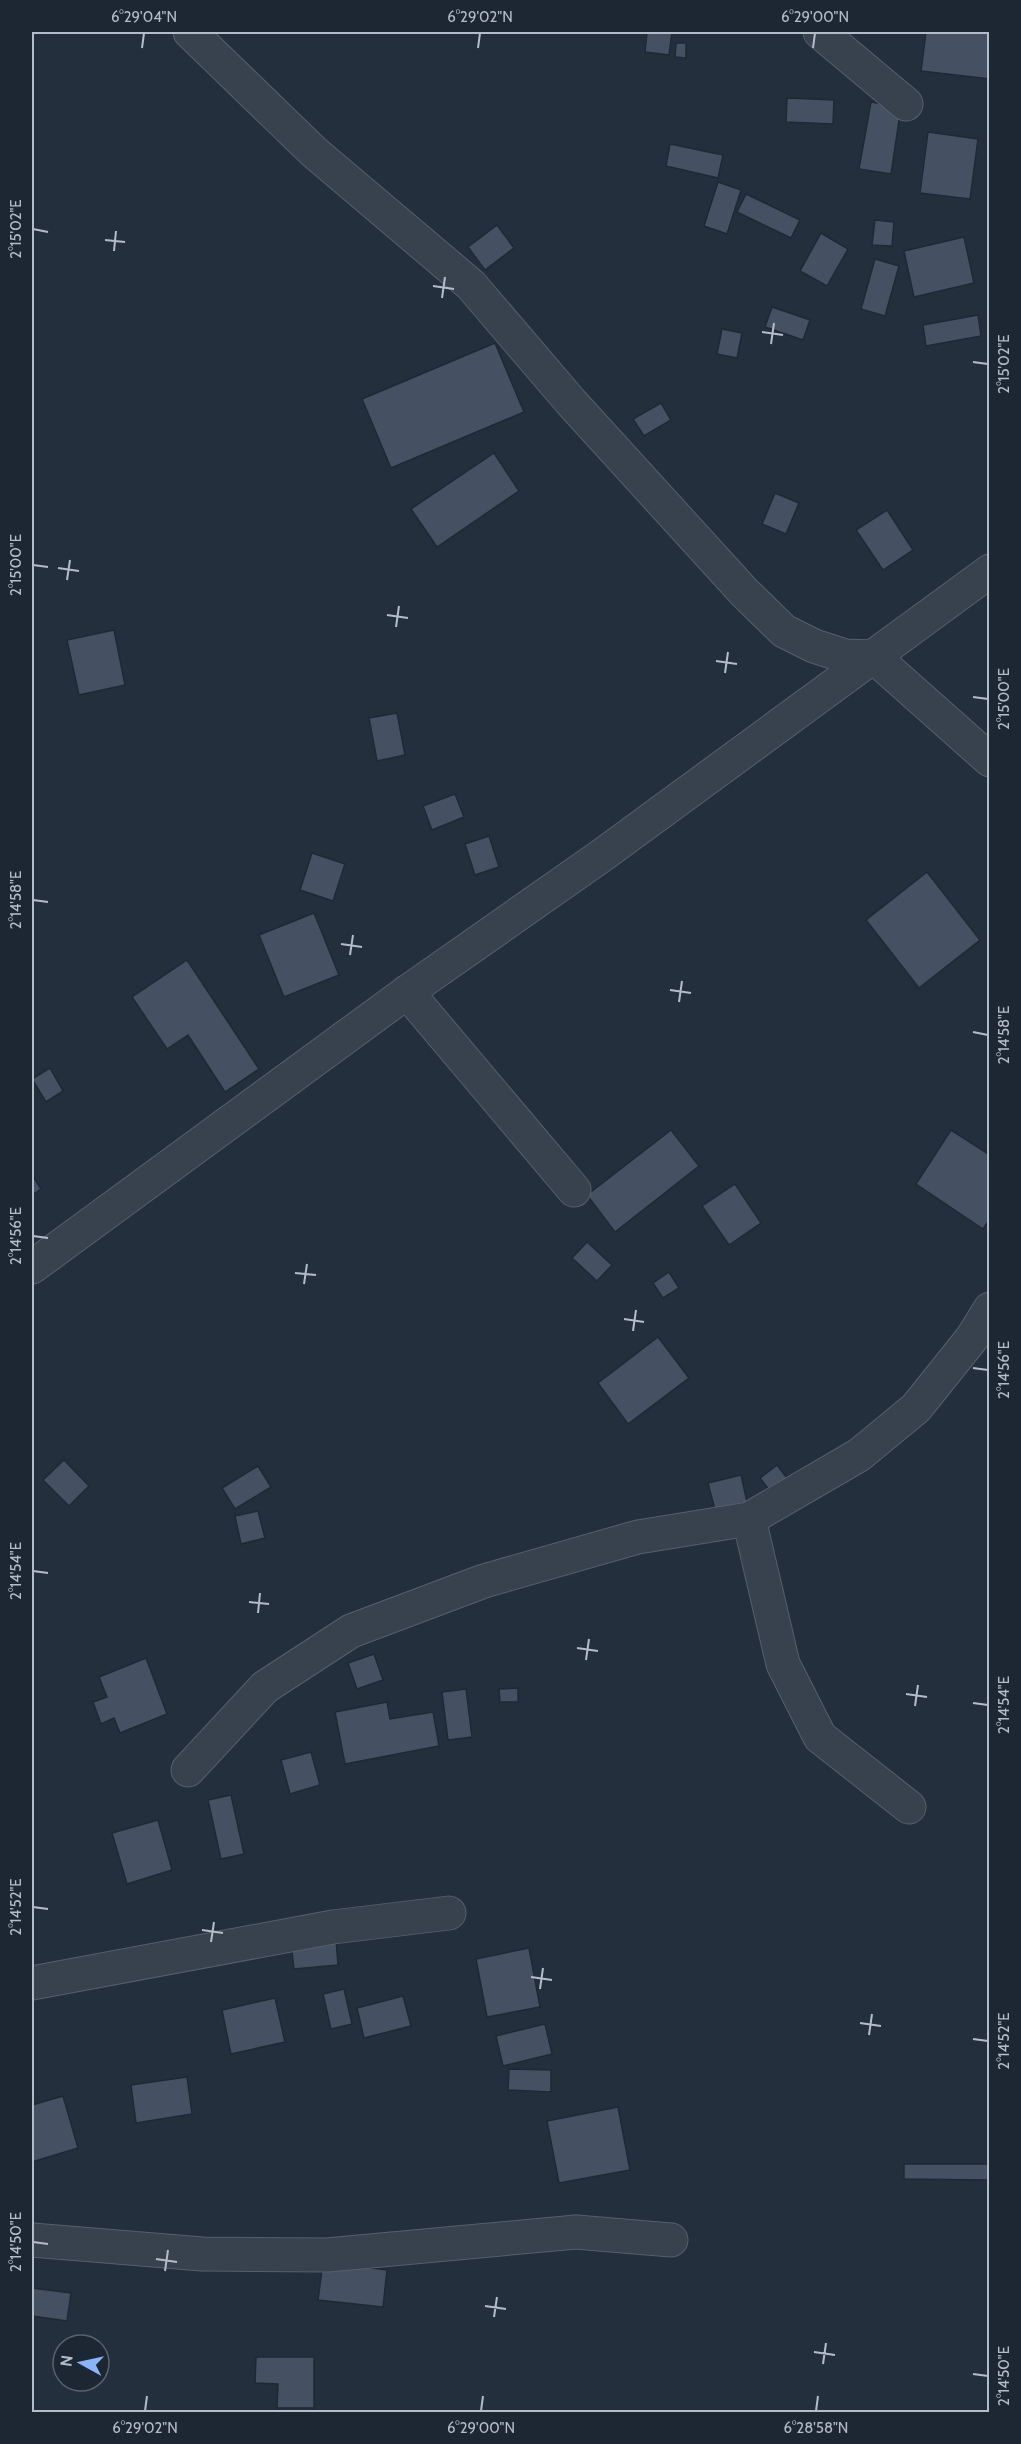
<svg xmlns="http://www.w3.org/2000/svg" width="1021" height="2444" viewBox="0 0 1021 2444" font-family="Cabin,sans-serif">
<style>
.building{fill:#455162;stroke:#1f2835;stroke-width:1.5}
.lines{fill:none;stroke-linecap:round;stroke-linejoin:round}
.minor-casing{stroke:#565f6c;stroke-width:35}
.minor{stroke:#38414e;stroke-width:33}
.ticks{fill:none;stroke:#b4bcc9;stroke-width:2}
.neatline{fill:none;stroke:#b4bcc9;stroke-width:2}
.ticks-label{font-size:15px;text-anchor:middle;fill:#b4bcc9}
</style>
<rect width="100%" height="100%" fill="#242f3e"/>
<g class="building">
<polygon points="647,32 672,32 669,55 645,52"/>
<polygon points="926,32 990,32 990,79 921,71"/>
<polygon points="676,43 686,43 686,58 675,57"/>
<polygon points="787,98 834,100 833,124 786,122"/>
<polygon points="871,102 901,107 891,174 859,169"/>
<polygon points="928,132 978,139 970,199 920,193"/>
<polygon points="670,144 723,155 718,178 666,166"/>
<polygon points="718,182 741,190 727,234 704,226"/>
<polygon points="746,194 800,220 791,238 737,212"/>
<polygon points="875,220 894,222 892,246 872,245"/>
<polygon points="497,225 514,248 485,270 468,247"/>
<polygon points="821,233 848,249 827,286 800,271"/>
<polygon points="964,237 974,283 914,297 904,251"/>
<polygon points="875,259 899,266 885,316 861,309"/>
<polygon points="772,307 810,320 803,340 765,327"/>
<polygon points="978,315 981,336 926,346 923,325"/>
<polygon points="722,329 742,333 737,358 717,354"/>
<polygon points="495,343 524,412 391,468 362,399"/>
<polygon points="661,403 671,420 644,436 633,419"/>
<polygon points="494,453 519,491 437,547 411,509"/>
<polygon points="775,493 799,503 786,534 762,524"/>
<polygon points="887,510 913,550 883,570 856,530"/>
<polygon points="114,630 125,685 79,695 67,640"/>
<polygon points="397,713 405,755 377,761 369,718"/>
<polygon points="455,794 464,817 432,830 423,806"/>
<polygon points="489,836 499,867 475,875 465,844"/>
<polygon points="312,853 345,864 333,901 300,890"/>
<polygon points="927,872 980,940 919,988 866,920"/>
<polygon points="314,913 339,975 284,997 259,935"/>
<polygon points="187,960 259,1069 225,1092 188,1035 167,1049 132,997"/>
<polygon points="50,1068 63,1091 46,1102 32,1079"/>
<polygon points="671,1130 699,1166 615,1232 587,1195"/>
<polygon points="951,1130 990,1155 990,1219 983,1229 916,1184"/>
<polygon points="32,1175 41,1189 32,1195"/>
<polygon points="735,1184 761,1223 729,1245 702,1206"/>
<polygon points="587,1242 612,1265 597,1281 572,1258"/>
<polygon points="669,1272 679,1288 663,1298 653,1283"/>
<polygon points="658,1337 689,1378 628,1424 598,1383"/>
<polygon points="64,1460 89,1486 69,1506 43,1480"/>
<polygon points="777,1465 790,1482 773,1495 760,1478"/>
<polygon points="258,1466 271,1487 235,1509 222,1488"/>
<polygon points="741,1475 747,1502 715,1510 708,1483"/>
<polygon points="258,1511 265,1538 241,1544 235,1516"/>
<polygon points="374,1654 383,1680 357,1689 348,1663"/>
<polygon points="146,1658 167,1714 120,1733 114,1718 101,1724 93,1702 107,1697 99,1677"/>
<polygon points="518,1688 518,1702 500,1702 499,1689"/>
<polygon points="466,1689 472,1737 448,1740 442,1692"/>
<polygon points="387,1702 390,1719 433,1712 439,1746 345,1764 335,1712"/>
<polygon points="311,1752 320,1785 290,1794 281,1760"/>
<polygon points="231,1795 244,1854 221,1859 208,1800"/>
<polygon points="158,1820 172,1870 127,1884 112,1833"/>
<polygon points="336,1939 338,1965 294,1969 291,1943"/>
<polygon points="529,1948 540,2007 487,2017 476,1959"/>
<polygon points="344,1989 352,2024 331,2029 323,1994"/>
<polygon points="403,1996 411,2026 364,2038 357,2008"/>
<polygon points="275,1998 285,2042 231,2054 222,2010"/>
<polygon points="545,2024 552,2054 503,2066 496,2036"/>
<polygon points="509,2069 551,2070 551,2092 508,2090"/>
<polygon points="187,2077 192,2114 136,2123 131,2085"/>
<polygon points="63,2096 78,2148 32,2162 32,2105"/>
<polygon points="618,2107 630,2170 559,2183 547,2121"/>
<polygon points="904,2164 990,2164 990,2180 904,2179"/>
<polygon points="323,2262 387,2270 383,2307 318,2300"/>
<polygon points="32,2288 71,2293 67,2321 32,2316"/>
<polygon points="256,2357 314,2357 314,2408 277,2408 278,2384 255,2383"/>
</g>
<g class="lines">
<g class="minor-casing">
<g id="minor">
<polyline points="190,32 314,152 471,285 571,402 744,592 784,631 814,646 845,656 874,657 990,760"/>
<polyline points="820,32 906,104"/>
<polyline points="407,992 574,1190"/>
<polyline points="32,1267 407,992 601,856 990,571"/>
<polyline points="749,1519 783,1664 820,1737 909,1807"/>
<polyline points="188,1770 265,1687 351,1631 484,1581 638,1537 749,1519 859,1455 916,1408 972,1338 990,1309"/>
<polyline points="32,1983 333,1927 449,1913"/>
<polyline points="32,2240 202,2254 327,2255 576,2232 671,2240"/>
</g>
</g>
<use href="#minor" class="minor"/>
</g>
<path class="ticks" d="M 142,48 L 144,33M 478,48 L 480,33M 813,48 L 815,33M 33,229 L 48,232M 105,240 L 125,242M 114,251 L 116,231M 433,286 L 454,289M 442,298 L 445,277M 762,332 L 783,335M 771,344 L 774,323M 973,362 L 988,364M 33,565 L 48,567M 58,568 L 79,571M 67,580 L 70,560M 387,615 L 408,618M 396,627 L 399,606M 716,661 L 737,664M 725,673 L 728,652M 973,697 L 988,699M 33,900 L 48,902M 341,944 L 362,947M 350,955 L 353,935M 670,990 L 691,993M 679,1002 L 682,981M 973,1032 L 988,1035M 33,1236 L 48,1238M 295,1273 L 316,1275M 304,1284 L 307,1264M 624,1319 L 644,1322M 633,1331 L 636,1310M 973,1368 L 988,1370M 33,1571 L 48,1573M 249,1602 L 269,1604M 258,1613 L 260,1593M 577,1648 L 598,1651M 586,1660 L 589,1639M 906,1694 L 927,1697M 973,1703 L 988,1705M 915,1706 L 918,1685M 33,1907 L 48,1909M 202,1930 L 223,1933M 211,1942 L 214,1922M 531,1977 L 552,1980M 540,1989 L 543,1968M 860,2023 L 881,2026M 869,2035 L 872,2014M 973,2039 L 988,2041M 33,2242 L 48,2244M 156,2259 L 177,2262M 165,2271 L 168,2250M 485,2306 L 506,2309M 494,2317 L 497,2297M 814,2352 L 835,2355M 823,2364 L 826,2343M 973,2374 L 988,2376M 145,2411 L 147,2396M 481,2411 L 483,2396M 816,2411 L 818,2396"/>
<rect width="1021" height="2444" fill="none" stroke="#1d2633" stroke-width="66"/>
<g transform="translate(81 2363) rotate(278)"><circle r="28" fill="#1d2633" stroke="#59626f" stroke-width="1.5"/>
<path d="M0-4.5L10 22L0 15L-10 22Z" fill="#8ab4f8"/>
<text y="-9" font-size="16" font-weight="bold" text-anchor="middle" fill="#b4bcc9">N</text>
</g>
<rect x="33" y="33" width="955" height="2378" class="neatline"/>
<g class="ticks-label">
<text x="144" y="22">6°29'04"N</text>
<text x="480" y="22">6°29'02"N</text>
<text x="815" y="22">6°29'00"N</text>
<text transform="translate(16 229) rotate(-90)" y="5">2°15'02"E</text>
<text transform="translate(1004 364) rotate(-90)" y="5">2°15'02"E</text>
<text transform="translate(16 565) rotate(-90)" y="5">2°15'00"E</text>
<text transform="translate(1004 699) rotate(-90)" y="5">2°15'00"E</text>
<text transform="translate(16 900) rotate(-90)" y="5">2°14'58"E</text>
<text transform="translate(1004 1035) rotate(-90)" y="5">2°14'58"E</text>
<text transform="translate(16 1236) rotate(-90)" y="5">2°14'56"E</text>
<text transform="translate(1004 1370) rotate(-90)" y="5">2°14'56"E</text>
<text transform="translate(16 1571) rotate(-90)" y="5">2°14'54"E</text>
<text transform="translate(1004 1705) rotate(-90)" y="5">2°14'54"E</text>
<text transform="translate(16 1907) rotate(-90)" y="5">2°14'52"E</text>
<text transform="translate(1004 2041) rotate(-90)" y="5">2°14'52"E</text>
<text transform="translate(16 2242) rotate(-90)" y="5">2°14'50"E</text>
<text transform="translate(1004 2376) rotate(-90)" y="5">2°14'50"E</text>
<text x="145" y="2433">6°29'02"N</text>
<text x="481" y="2433">6°29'00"N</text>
<text x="816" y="2433">6°28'58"N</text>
</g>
</svg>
